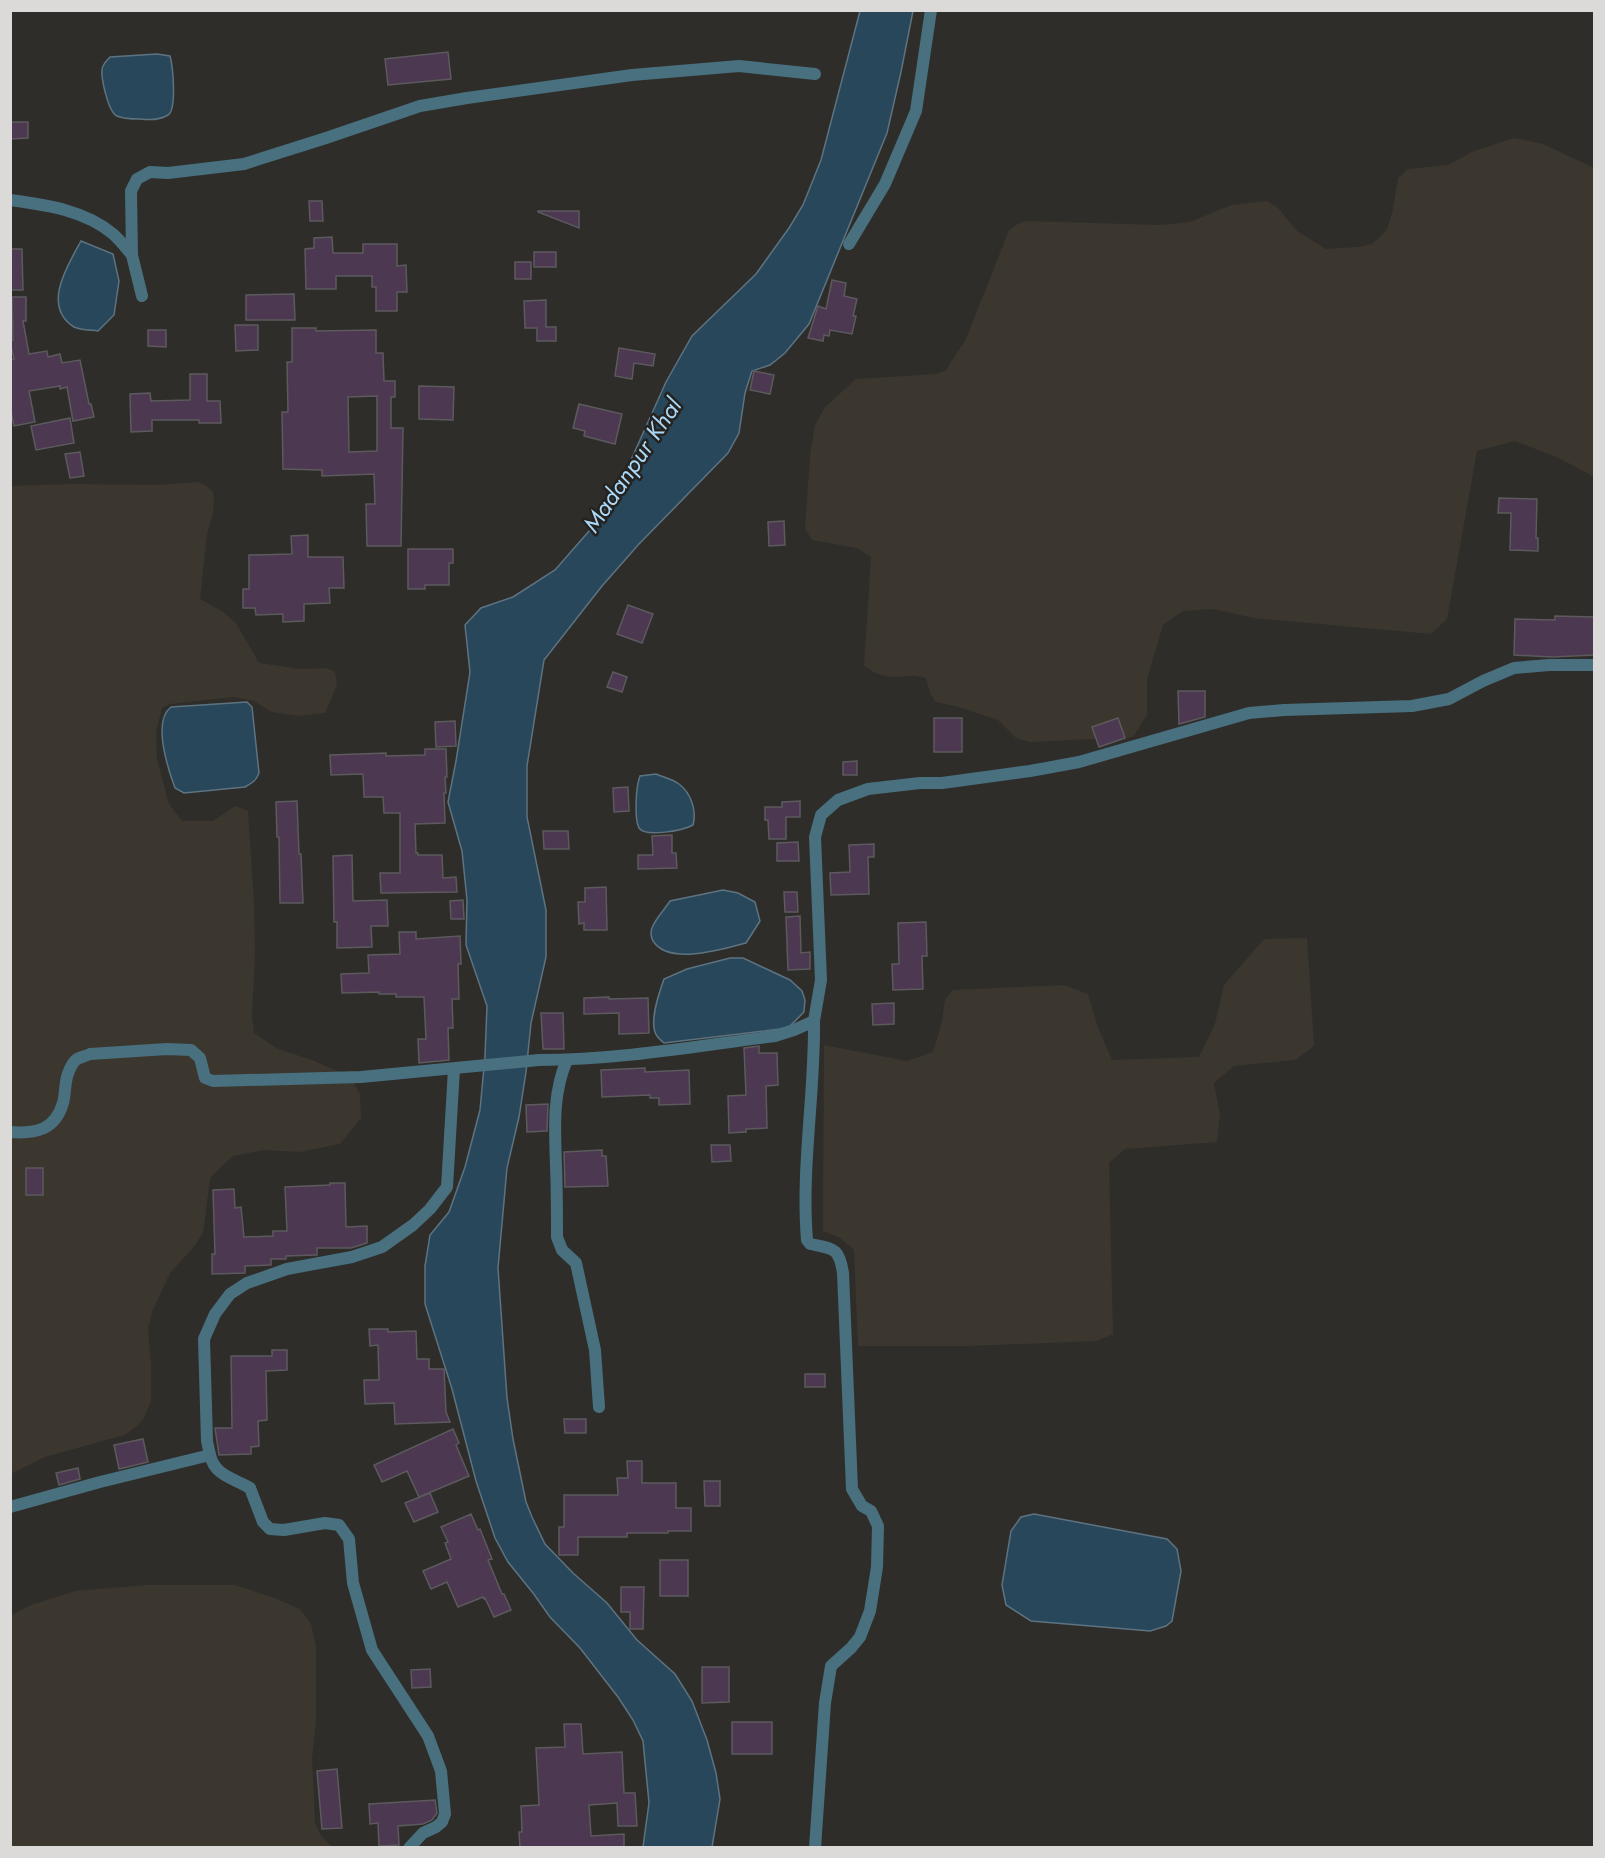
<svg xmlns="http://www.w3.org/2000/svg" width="1605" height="1858" viewBox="0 0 1605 1858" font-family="Jost,sans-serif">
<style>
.built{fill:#3b372f}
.water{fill:#29475b;stroke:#5e7380;stroke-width:1.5}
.building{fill:#4c3851;stroke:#5c5a5d;stroke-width:1.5;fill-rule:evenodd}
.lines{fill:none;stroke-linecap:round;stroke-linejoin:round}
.street{stroke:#49707e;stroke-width:12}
.labels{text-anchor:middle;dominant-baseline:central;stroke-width:5;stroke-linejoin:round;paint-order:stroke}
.water-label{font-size:24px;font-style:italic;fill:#acd8f8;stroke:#242320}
</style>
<rect width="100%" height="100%" fill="#2e2d2a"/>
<g class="built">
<polygon points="1514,138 1543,144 1594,168 1594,477 1559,458 1515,441 1477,451 1447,619 1431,634 1254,618 1213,609 1183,611 1163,625 1147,679 1147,715 1133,737 1030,742 1016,738 998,720 959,707 936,702 930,693 926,678 915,676 889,677 875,673 864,666 871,557 857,548 812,540 805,529 810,456 815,425 825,407 856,379 936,374 946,370 966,339 1009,230 1018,224 1026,221 1161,225 1190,222 1231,205 1267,201 1278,208 1297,231 1326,249 1358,247 1372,244 1387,230 1393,209 1398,178 1408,169 1448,165 1474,151"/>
<polygon points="199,482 205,485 213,492 214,501 212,517 207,534 200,599 222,611 236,623 259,663 301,669 326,668 335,672 337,685 325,713 299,716 272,712 254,701 234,697 170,704 162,708 156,732 157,759 169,804 182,821 213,821 235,806 248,811 254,904 255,953 252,1016 254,1033 278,1049 312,1060 350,1077 360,1094 361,1118 340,1144 300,1152 264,1150 233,1156 215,1173 210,1179 203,1233 193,1248 170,1273 152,1312 148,1329 151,1363 151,1401 144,1418 136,1427 124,1435 45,1457 11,1474 11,486 73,484 158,485"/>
<polygon points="1307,938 1314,1046 1295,1060 1234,1066 1214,1083 1220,1115 1217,1142 1125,1149 1109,1163 1113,1334 1097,1341 968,1346 858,1346 854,1250 840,1238 823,1231 824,1045 907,1061 933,1052 942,1022 945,999 953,990 1064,985 1088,994 1097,1025 1112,1060 1199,1057 1215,1024 1224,985 1264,939"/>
<polygon points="147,1585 235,1585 277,1599 300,1609 311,1624 316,1647 316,1723 312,1758 315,1822 320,1834 332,1847 11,1847 11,1615 31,1605 75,1591"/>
</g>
<g class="water">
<polygon points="860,11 913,11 901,72 887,133 809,324 785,353 770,365 752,371 745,393 739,433 728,453 639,544 602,586 544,660 527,766 527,817 546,910 546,957 531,1023 526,1072 519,1117 507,1168 498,1268 507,1398 513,1439 526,1502 532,1517 545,1544 573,1573 607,1603 637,1640 675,1674 692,1701 707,1740 716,1773 720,1799 712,1847 643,1847 649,1803 643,1741 633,1720 618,1697 580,1648 550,1617 533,1593 508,1562 495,1538 476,1481 452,1389 425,1304 425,1266 430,1235 449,1212 465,1167 480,1110 485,1056 487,1006 466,945 467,900 462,851 448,802 456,761 470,672 465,625 481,608 513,597 555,570 597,522 626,471 666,382 692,336 756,274 789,228 803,205 821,160"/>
<path d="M 157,54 L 170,56 C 173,67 177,110 168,115 C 160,120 148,120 140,119 C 133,119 123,119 117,116 C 108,112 101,78 102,69 C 103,64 107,60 110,57 Z"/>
<path d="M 81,241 L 113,254 L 119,281 L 114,315 L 98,331 C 90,330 80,330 74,327 C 41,306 68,265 81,241 Z"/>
<path d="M 247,702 L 252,707 L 259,773 C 256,781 252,783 245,787 L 184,793 L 175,788 C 168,769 152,721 171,707 Z"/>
<path d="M 656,774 C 663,777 673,779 679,784 C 691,793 697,811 693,825 C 684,830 646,838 639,828 C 634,818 636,786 640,776 Z"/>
<path d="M 723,890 L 738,893 L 755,902 L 760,921 L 746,943 C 723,949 669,966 653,941 C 651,937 650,933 652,928 C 655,919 665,909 670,901 Z"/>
<path d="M 730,958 L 743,958 L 790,980 L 802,991 L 805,1000 L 804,1012 L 788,1028 L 664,1043 C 662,1041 659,1039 657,1036 C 648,1024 659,993 664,979 L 687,969 Z"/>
<polygon points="1034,1514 1167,1539 1177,1549 1181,1571 1172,1621 1166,1626 1150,1631 1031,1621 1006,1605 1002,1585 1011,1531 1021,1517"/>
</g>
<g class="building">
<polygon points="448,52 451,79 388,85 385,59"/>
<polygon points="10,122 28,122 28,138 10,139"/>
<polygon points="309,201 322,201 323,221 310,221"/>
<polygon points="538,211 579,211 579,228 538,212"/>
<polygon points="332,237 333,253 363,253 363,244 397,244 397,266 406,265 407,292 397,292 397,311 376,311 376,287 372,287 372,276 336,276 336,289 306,289 305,249 314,248 314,238"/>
<polygon points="10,249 22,249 23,290 10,290"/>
<rect x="534" y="252" width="22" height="15"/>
<rect x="515" y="262" width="16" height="17"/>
<polygon points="832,280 846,283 844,296 857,299 853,316 856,316 852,334 830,330 829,336 824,335 823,341 808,338 818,306 826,309"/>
<polygon points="294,294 295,320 246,320 246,295"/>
<polygon points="12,297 26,297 26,321 23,321 29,354 47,351 48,357 60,354 62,363 80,360 89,404 91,404 94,417 73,421 67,387 60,389 60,386 29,391 35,422 14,426 10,407 10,360 14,359 10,342 13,340"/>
<polygon points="546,300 546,327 556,327 556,341 537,341 537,328 525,328 524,301"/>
<polygon points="235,325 258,325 258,350 236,351"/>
<path d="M 292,328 L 316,328 L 316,331 L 376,330 L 376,353 L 383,353 L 384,381 L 395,381 L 395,397 L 391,397 L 391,428 L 403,428 L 401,546 L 367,546 L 366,504 L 375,504 L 374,474 L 322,476 L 322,470 L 283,469 L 282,412 L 288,412 L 287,362 L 292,362 ZM 377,396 L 377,451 L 349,452 L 348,397 Z"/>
<polygon points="148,330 166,330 166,347 148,346"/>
<polygon points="619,348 655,354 653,366 634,363 632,379 615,376"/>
<polygon points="754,371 774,375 770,394 750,390"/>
<polygon points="190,374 207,374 207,401 220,401 221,423 199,423 199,420 152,420 152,431 131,432 130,394 150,393 151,401 190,400"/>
<polygon points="419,386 454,387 453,420 419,419"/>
<polygon points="579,404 622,414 615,444 584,436 585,431 573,428"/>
<polygon points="70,418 74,443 36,450 31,426"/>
<polygon points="80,452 84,476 70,478 65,454"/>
<polygon points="1499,498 1537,499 1536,538 1538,538 1538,551 1510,550 1511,513 1498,513"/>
<polygon points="784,521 785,545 769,546 768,522"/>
<polygon points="308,535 308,557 343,557 344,588 329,588 330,603 304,604 304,621 283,622 283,614 256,615 255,608 243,608 243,589 249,589 249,555 292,554 291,536"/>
<polygon points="408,549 453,549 453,563 449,563 449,585 425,585 425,589 408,589"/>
<polygon points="628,605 653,614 642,643 617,634"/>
<polygon points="1555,616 1594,617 1594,655 1552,657 1514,655 1515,619 1555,620"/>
<polygon points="613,672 627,677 622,692 607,687"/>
<polygon points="1178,691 1205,691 1205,717 1179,724"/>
<rect x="934" y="718" width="28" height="34"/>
<polygon points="1118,718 1125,738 1099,747 1092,727"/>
<polygon points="455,721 456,746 436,747 435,722"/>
<polygon points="425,749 446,749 447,777 445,777 446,793 444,793 445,823 415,824 416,853 418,853 418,855 442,855 443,878 456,877 457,892 381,893 380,873 400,873 400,813 384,813 383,797 364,797 363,774 331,775 330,755 386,753 386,756 425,755"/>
<polygon points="857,761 857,775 843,775 843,762"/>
<polygon points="628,787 629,811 614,812 613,788"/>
<polygon points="297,801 299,854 301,854 303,903 280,903 279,837 277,837 276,802"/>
<polygon points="800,801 800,817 786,817 786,839 769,839 768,820 765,820 765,807 782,807 782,802"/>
<polygon points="543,831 568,831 569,849 544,849"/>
<polygon points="672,835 672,853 676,853 677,868 638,869 638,855 653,855 652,836"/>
<polygon points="798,842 799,861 777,861 777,843"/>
<polygon points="874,844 874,857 868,857 869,894 831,895 830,873 850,872 849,845"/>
<polygon points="352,855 353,901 387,900 388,926 371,926 372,947 337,948 337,922 334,922 333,856"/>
<polygon points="606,887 607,930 584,930 584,923 579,924 578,902 585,902 585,888"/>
<polygon points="784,892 797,892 798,912 785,912"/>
<polygon points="463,900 464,919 451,919 450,901"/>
<polygon points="800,916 801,953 810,952 810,969 788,970 786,917"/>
<polygon points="926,922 927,956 922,956 923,989 893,990 892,964 899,964 898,923"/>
<polygon points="399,932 416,932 416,939 460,936 461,964 458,964 459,999 452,999 453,1028 448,1028 449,1060 419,1063 418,1039 426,1039 424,997 396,997 396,994 379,994 379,992 342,993 341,974 369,973 368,955 400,954"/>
<polygon points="609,997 609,999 648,998 649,1033 619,1034 619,1013 584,1014 584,998"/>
<polygon points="894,1003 894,1024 873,1025 872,1004"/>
<polygon points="541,1013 563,1013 564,1049 543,1049"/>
<polygon points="759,1046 759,1053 777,1053 778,1085 766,1086 767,1128 746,1129 746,1132 729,1133 728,1096 746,1095 744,1048"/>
<polygon points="645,1068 645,1072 689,1070 690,1104 659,1105 659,1098 650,1098 650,1095 602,1097 601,1070"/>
<polygon points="548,1104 547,1131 527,1132 526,1105"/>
<polygon points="711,1145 730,1145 731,1161 712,1162"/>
<polygon points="602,1150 602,1156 606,1156 608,1186 565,1187 564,1152"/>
<rect x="26" y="1168" width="17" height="27"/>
<polygon points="330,1183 345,1183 346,1227 367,1226 367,1243 351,1248 317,1248 317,1255 316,1255 286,1256 286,1259 271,1259 271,1265 245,1266 245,1273 212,1274 212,1254 215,1254 213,1190 234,1189 235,1208 241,1207 244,1237 273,1236 273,1231 287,1231 285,1187 330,1185"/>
<polygon points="369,1329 388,1329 388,1332 416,1331 417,1359 429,1359 429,1369 444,1369 446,1412 450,1422 395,1424 394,1403 365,1404 364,1380 379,1380 378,1345 370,1346"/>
<polygon points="272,1350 287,1350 287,1370 266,1371 267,1420 258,1421 259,1446 251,1447 251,1454 219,1455 215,1428 232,1428 231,1356 272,1356"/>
<rect x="805" y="1374" width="20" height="13"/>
<polygon points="564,1419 586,1419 586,1433 565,1433"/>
<polygon points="453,1429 459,1443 456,1445 469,1476 419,1497 407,1471 382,1482 374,1465"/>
<polygon points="143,1439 148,1462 119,1469 114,1445"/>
<polygon points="627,1461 642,1461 642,1483 676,1483 676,1508 691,1508 691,1531 668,1531 668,1533 627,1533 627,1537 578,1537 578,1555 559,1555 559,1527 564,1527 564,1495 618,1495 617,1478 628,1478"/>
<polygon points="78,1468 80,1479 59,1485 56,1473"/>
<polygon points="704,1481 720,1481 720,1506 705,1506"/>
<polygon points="430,1493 438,1512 414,1522 405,1503"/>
<polygon points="471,1514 478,1530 480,1529 492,1559 488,1560 502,1594 504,1594 511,1610 494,1617 485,1598 484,1599 483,1597 458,1607 447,1582 431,1589 423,1571 451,1559 445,1543 448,1542 441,1527"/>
<rect x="660" y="1560" width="28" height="36"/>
<polygon points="621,1587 644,1587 643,1629 630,1629 630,1612 621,1612"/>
<polygon points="702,1667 729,1667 729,1702 702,1703"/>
<polygon points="430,1669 431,1687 412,1688 411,1670"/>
<rect x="732" y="1722" width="40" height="32"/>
<polygon points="564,1724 581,1724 583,1754 622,1752 624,1793 635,1793 637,1826 618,1826 617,1803 589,1805 591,1836 624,1834 624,1848 520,1848 519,1832 522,1832 521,1806 539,1805 536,1748 565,1747"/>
<polygon points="337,1769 342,1828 322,1829 317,1771"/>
<polygon points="435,1800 437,1813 432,1820 423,1824 398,1826 399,1845 379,1846 378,1823 370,1824 369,1804"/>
</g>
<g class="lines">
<g class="street">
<path d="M 10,200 C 46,205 85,210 113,234 C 120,240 126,248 132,255"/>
<polyline points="849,244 885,184 916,111 931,10"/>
<polyline points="142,296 132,255 131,191 137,179 150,172 168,173 244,164 326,138 420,106 467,98 632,75 739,66 815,74"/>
<polyline points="814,1021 821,980 815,837 821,815 838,800 868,789 920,783 942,783 1030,771 1079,762 1249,713 1284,710 1412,706 1449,699 1483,681 1514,668 1549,665 1594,665"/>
<path d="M 567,1060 C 552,1094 555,1130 556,1166 C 557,1190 557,1213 557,1237 L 562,1250 L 576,1263 L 595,1350 L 599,1407"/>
<path d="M 10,1132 C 36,1134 55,1130 63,1103 C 66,1092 64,1082 69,1071 C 71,1066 73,1062 77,1059 C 81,1057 86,1056 90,1054 L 167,1049 L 191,1050 L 200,1058 L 205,1078 L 213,1081 L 361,1077 L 539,1060 C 618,1060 697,1046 775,1036 L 794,1030 L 814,1021 C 815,1093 801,1168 807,1240 L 810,1244 C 834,1249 839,1247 843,1273 L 852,1489 L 862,1506 L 871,1511 L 878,1526 L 877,1567 L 870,1611 L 860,1637 L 851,1648 L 831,1666 L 825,1703 L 815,1848"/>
<polyline points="210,1455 207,1441 204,1339 215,1314 230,1294 247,1283 287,1269 352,1257 382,1247 413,1225 430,1209 447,1187 454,1069"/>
<path d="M 10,1507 L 100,1482 L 210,1455 C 215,1476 233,1478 250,1488 L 263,1522 L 270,1529 L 284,1530 L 325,1523 L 339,1525 L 349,1539 L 353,1583 L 372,1650 L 428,1736 L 441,1771 L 445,1814 L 442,1822 L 436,1827 L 423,1833 L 409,1848"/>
</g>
</g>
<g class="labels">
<g class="water-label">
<text transform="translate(632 465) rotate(-56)">Madanpur Khal</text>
</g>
</g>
<rect width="1605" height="1858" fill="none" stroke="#dbdad8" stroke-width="24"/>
</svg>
